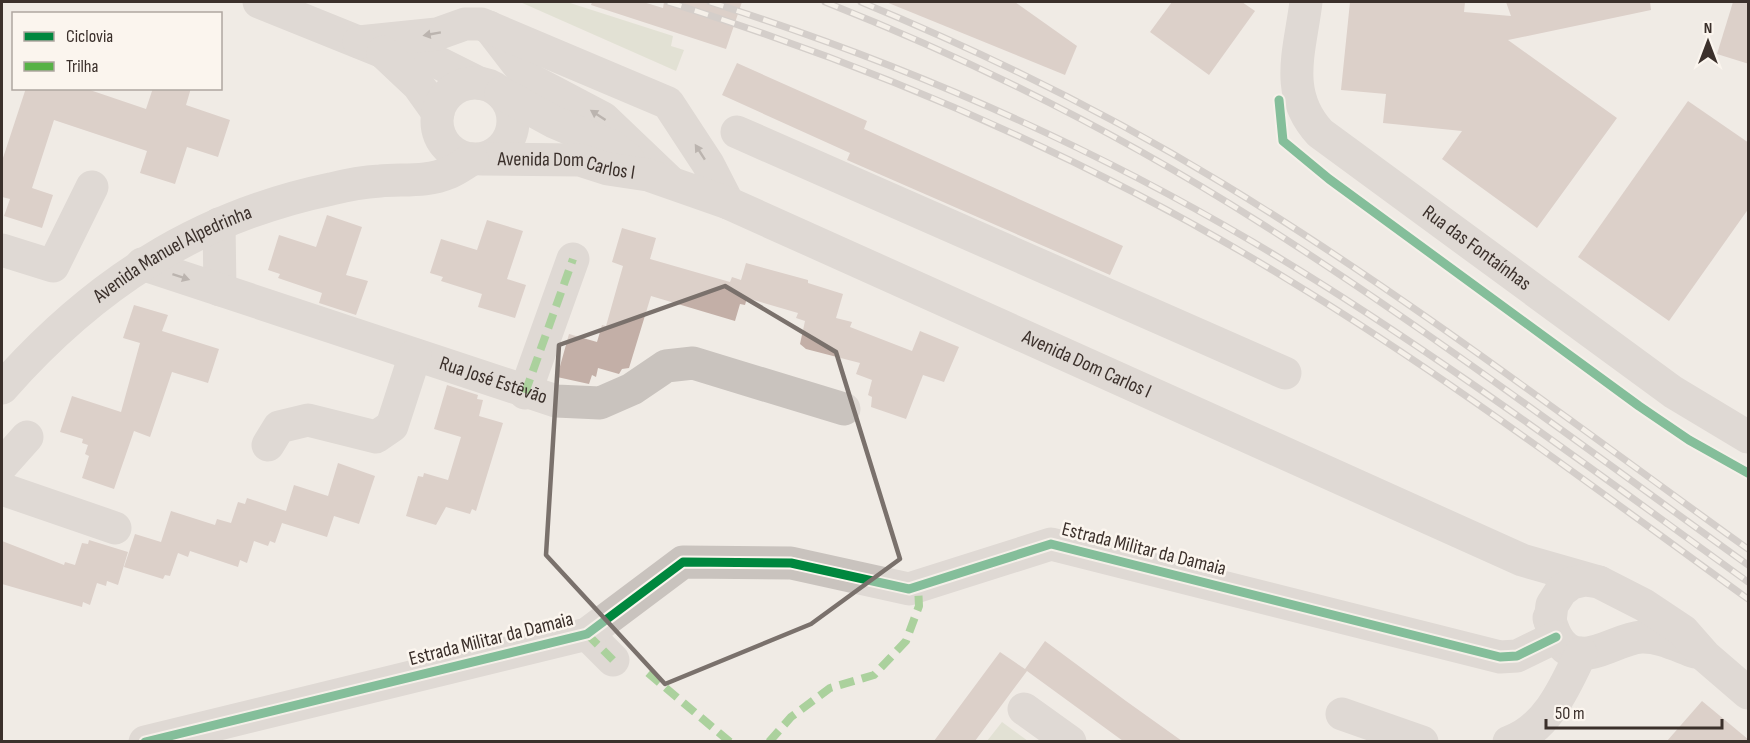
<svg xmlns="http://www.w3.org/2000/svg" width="1750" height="743" viewBox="0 0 1750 743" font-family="'Sofia Sans Condensed',sans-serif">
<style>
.green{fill:#d1d6bf}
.building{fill:#c3afa7}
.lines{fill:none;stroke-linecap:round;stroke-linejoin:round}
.minor{stroke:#c9c3be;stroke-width:33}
.rail-casing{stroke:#b1aca8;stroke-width:7}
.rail{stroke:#fbf5ee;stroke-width:4.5;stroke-dasharray:14;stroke-linecap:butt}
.quiet{stroke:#57b246;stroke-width:8;stroke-dasharray:15 8;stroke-linecap:butt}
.cycleway-casing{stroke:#fbf5ee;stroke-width:13}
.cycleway{stroke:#00873e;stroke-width:9}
.oneway{fill:#7b726d}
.marked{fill:none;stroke:#7a716c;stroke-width:4.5;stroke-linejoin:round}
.labels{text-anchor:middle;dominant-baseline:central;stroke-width:5;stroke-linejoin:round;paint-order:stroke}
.street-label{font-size:20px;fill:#3b302b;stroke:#fbf5ee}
</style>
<rect width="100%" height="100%" fill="#f0ebe5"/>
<g class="green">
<polygon points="520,2 567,2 673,36 671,46 684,50 676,71"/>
<polygon points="1002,722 1028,741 987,741"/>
</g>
<g class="building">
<polygon points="592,2 643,2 663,8 664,2 742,2 726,49 591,5"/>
<polygon points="886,2 1015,2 1077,46 1065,75"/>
<polygon points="1172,2 1242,2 1255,11 1209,75 1150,32"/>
<polygon points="1350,2 1465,2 1464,12 1511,16 1506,2 1650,2 1651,10 1508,40 1617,118 1537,228 1442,159 1462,131 1383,123 1386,94 1341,90"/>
<polygon points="1733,2 1749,2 1749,64 1717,54"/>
<polygon points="737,63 867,121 864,129 1123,246 1110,275 847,160 850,153 722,95"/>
<polygon points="26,88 84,88 146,109 153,88 191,88 186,105 230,120 218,157 187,147 175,184 140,173 147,151 54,120 32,188 53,195 42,228 4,216 10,199 2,197 2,161"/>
<polygon points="1688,101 1749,143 1749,208 1669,321 1578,257"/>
<polygon points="327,215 362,227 346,275 368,281 356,315 319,303 322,293 278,278 280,274 268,270 279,235 316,247"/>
<polygon points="487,220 523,231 507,279 526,285 515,318 478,307 482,294 441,281 443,277 430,273 441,239 477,250"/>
<polygon points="622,228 656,238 650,259 730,282 732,277 741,280 746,263 808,280 808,283 843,294 836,318 852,322 850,327 912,351 920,331 959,347 944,382 923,375 906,419 871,407 872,397 868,395 872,380 856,374 860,363 806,349 800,344 805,321 796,318 798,313 747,298 745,305 740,304 735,321 651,296 629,368 622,369 619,374 598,368 596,377 592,375 589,384 557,377 569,334 597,342 602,325 606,326 623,266 612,262"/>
<polygon points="134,305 168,315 162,331 219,349 208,383 172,372 150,437 134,431 114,489 82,478 89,456 85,454 88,445 82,443 83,439 60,432 72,396 121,412 140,343 123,338"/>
<polygon points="447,385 478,395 477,399 483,400 479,416 503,423 476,511 472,509 470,514 446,507 436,525 406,516 418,476 423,477 424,473 448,480 461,437 434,429"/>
<polygon points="338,463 375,476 359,524 334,516 327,537 282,523 275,543 270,541 268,546 254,541 247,563 240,560 238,567 190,551 188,557 178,553 170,576 165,575 163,579 124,567 135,534 161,542 171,511 215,525 217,519 231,523 238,502 245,504 247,498 286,511 294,485 328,496"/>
<polygon points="89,540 128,552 118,585 107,581 106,586 97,583 90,605 83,602 82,607 2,584 2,541 64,565 65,562 75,565 82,543 88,544"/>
<polygon points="1045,641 1126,701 1182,741 1123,741 1027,671 975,741 934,741 1000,652 1025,669"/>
<polygon points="1702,701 1749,740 1749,741 1667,741"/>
</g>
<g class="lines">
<g class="minor">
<polyline points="259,2 383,52 433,60 479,83"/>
<path id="s1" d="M 1306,2 C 1300,51 1283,93 1320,133 L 1673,392 L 1748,437"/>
<polyline points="489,27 529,79 603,118 668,180"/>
<polyline points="359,42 437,34 465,24 481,24 668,103 708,164 728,203"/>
<polyline points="383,52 418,85 438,113"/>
<circle cx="475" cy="121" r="38"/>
<polyline points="501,93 554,122 613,147 628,159"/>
<polyline points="737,132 1285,373"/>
<path id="s2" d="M 483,159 L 580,160 L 608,169 L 648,175 L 728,203 L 1522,560 L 1599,582"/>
<polyline points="219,224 220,290"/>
<polyline points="2,250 53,266 92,187"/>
<path id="s3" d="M 142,264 L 556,401 L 600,403 L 632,389 L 666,366 L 693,363 L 844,409"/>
<path id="s4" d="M 2,388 C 92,286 196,217 331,189 C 347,185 364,182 380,181 C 402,179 428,182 448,173 C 456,170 464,164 472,159"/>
<polyline points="525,393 573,259"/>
<polyline points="268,445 279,427 308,420 376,437 392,426 415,355"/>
<polyline points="2,465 27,437"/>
<polyline points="2,489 115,528"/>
<path d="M 1549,618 C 1551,624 1553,630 1556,636 C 1577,674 1613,639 1641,637 C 1659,636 1678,646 1695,652"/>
<polyline points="1550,621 1552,605 1561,591 1572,583 1585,580 1599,582 1644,605 1683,631 1705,656 1748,693"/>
<polyline points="587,634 613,660"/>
<polyline points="1024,709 1070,742"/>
<polyline points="1342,714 1422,742"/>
<polyline points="145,742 587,634 683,562 791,563 909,589 1051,544 1500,657 1517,656 1556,637"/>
<path d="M 1509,742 C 1547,729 1565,687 1581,653"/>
</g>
<g class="rail-casing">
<g id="rail">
<path d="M 668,2 C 885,70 1093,160 1287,279 C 1447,376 1597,490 1748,599"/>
<path d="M 710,2 C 899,62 1082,141 1253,242 C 1425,344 1586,465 1748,582"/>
<path d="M 825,2 C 977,62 1124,136 1262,224 C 1429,330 1588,450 1748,565"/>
<path d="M 861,2 C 985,53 1107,113 1222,183 C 1405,294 1575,425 1748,549"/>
</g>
</g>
<use href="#rail" class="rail"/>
<g class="quiet">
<polyline points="525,393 573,259"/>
<polyline points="587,634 613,660"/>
<polyline points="648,673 730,742"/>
<polyline points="769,742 791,717 830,688 874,675 906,641 919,606 918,586"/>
</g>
<g class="cycleway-casing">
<g id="cycleway">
<polyline points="1279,100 1283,141 1329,179 1639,406 1689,440 1748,473"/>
<polyline points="145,742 587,634 683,562 791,563 909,589 1051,544 1500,657 1517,656 1556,637"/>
</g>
</g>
<use href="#cycleway" class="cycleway"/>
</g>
<defs><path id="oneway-solid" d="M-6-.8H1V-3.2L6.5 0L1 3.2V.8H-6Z" transform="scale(1.5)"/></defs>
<g class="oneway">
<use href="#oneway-solid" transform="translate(432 34) rotate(170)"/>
<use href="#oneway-solid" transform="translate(598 115) rotate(-147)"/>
<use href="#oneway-solid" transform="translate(700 152) rotate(-123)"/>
<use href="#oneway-solid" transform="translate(181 277) rotate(18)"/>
</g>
<path d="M0 0H1750V743H0ZM 725,286 L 836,352 L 900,559 L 811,624 L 665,684 L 546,555 L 559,345 Z" fill="#f0ebe5" fill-opacity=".55" fill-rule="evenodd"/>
<path class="marked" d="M 725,286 L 836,352 L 900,559 L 811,624 L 665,684 L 546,555 L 559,345 Z"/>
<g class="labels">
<g class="street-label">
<text stroke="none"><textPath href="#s2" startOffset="84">Avenida Dom Carlos I</textPath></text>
<text stroke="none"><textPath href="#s1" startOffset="332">Rua das Fontaínhas</textPath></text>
<text stroke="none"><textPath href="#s4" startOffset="219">Avenida Manuel Alpedrinha</textPath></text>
<text stroke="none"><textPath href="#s2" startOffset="645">Avenida Dom Carlos I</textPath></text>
<text stroke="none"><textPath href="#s3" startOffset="370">Rua José Estêvão</textPath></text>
<text transform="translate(1144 549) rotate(14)">Estrada Militar da Damaia</text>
<text transform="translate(491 639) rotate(-14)">Estrada Militar da Damaia</text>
</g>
</g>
<rect width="1750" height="743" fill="none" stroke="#3b302b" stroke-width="6"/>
<rect x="12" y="12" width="210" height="78" fill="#fbf5ee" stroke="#aea6a0" stroke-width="1.5"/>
<rect x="24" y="32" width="30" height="9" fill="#00873e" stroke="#aea6a0" stroke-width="1.5"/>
<text x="66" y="42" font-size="18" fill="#3b302b">Ciclovia</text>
<rect x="24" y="62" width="30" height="9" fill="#57b246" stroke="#aea6a0" stroke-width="1.5"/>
<text x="66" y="72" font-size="18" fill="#3b302b">Trilha</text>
<g transform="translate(1708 42)" stroke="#fbf5ee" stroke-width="4.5" paint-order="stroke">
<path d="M0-4.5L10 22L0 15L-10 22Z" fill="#3b302b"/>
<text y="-9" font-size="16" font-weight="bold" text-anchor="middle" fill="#3b302b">N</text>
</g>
<path d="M1546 719v9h176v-9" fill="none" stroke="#3b302b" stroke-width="3"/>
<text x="1555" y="719" font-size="18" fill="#3b302b" stroke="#fbf5ee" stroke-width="4.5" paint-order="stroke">50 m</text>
</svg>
